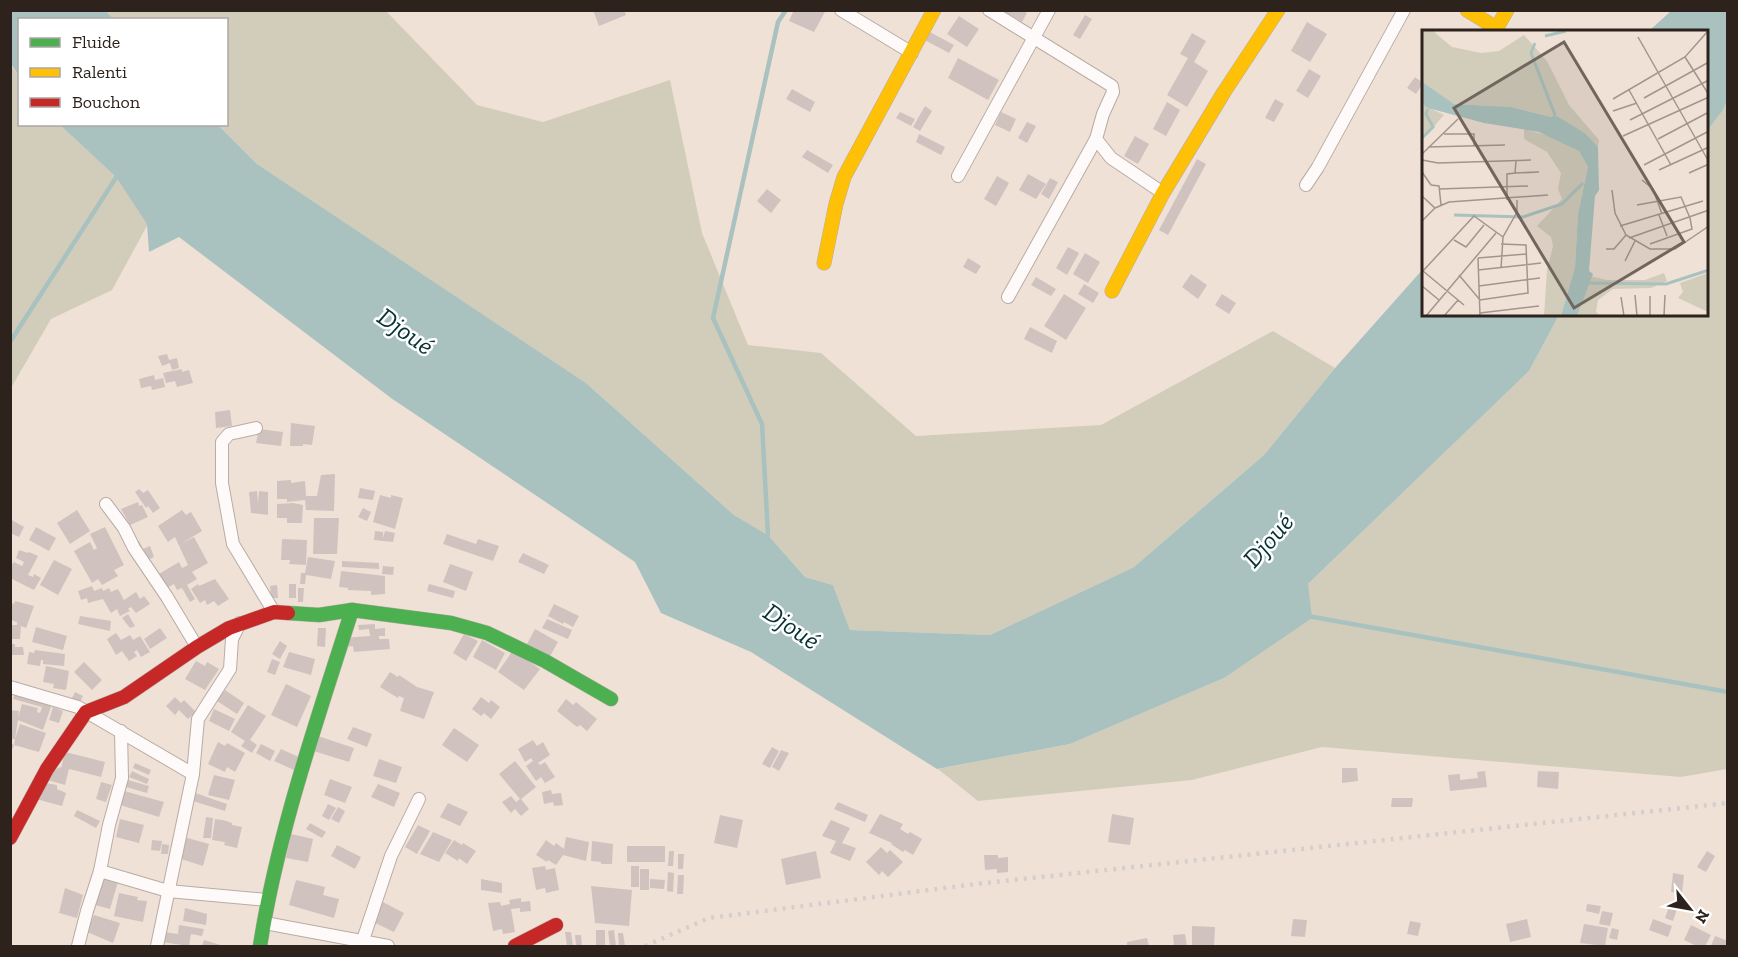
<svg xmlns="http://www.w3.org/2000/svg" width="1738" height="957" viewBox="0 0 1738 957" font-family="'Zilla Slab',serif">
<style>
.green{fill:#d2cdbb}
.water{fill:#a9c2bf}
.lines{fill:none;stroke-linecap:round;stroke-linejoin:round}
.stream{stroke:#a9c2bf;stroke-width:4.5}
.building{fill:#d0c2bf}
.street-casing{stroke:#b8aca4;stroke-width:14}
.fast-casing{stroke:#b8aca4;stroke-width:15}
.slow-casing{stroke:#b8aca4;stroke-width:15}
.jam-casing{stroke:#b8aca4;stroke-width:15}
.street{stroke:#fdfaf9;stroke-width:12}
.fast{stroke:#4caf50;stroke-width:14}
.slow{stroke:#ffc107;stroke-width:14}
.jam{stroke:#c62828;stroke-width:14}
.rail{stroke:#d4cfcc;stroke-width:4.5;stroke-dasharray:3 6;stroke-linecap:butt}
.labels{text-anchor:middle;dominant-baseline:central;stroke-width:5;stroke-linejoin:round;paint-order:stroke}
.water-label{font-size:26px;font-style:italic;fill:#063233;stroke:#fff}
.inset-river{fill:none;stroke:#a9c2bf;stroke-width:3}
.inset-road{fill:none;stroke:#a2958c;stroke-width:1.5}
.view{fill:#71665d;fill-opacity:0.15;stroke:#71665d;stroke-width:3}
.inset-edge{fill:none;stroke:#2d231c;stroke-width:3}
</style>
<rect width="100%" height="100%" fill="#f0e1d6"/>
<g class="green">
<polygon points="106,11 386,11 477,105 543,122 670,80 702,233 748,345 821,353 916,436 1101,425 1273,331 1335,368 1264,455 1134,567 990,635 850,630 833,585 805,577 768,535 734,515 586,383 257,164 218,125 226,124 226,20 113,19"/>
<polygon points="10,64 19,76 20,124 60,125 116,177 148,224 112,290 51,319 11,388"/>
<polygon points="1727,101 1727,769 1681,777 1322,747 1192,780 978,801 938,769 1070,744 1224,678 1308,584 1529,371 1559,315 1706,315 1707,131 1723,110"/>
</g>
<g class="water">
<polygon points="11,10 106,11 113,19 20,20 19,76 11,64"/>
<polygon points="1671,11 1727,11 1727,101 1723,110 1707,131 1706,32 1649,31"/>
<polygon points="60,125 218,125 257,164 586,383 734,515 768,535 805,577 833,585 850,630 990,635 1134,567 1264,455 1335,368 1423,269 1423,315 1559,315 1529,371 1308,584 1312,618 1224,678 1070,744 937,769 751,652 661,613 635,562 391,398 179,237 149,252 147,224 116,177"/>
</g>
<g class="lines">
<g class="stream">
<polyline points="10,342 119,173"/>
<polyline points="765,539 768,535 762,424 713,318 778,22 786,10"/>
<polyline points="1308,616 1728,692"/>
</g>
</g>
<g class="building">
<polygon points="593,10 624,10 626,15 599,26"/>
<polygon points="794,10 826,10 814,32 789,21"/>
<polygon points="1001,10 1022,10 1027,13 1022,22"/>
<polygon points="1085,15 1092,19 1080,39 1073,35"/>
<polygon points="959,16 979,29 967,47 947,34"/>
<polygon points="1307,22 1327,34 1310,62 1291,51"/>
<polygon points="926,30 954,45 949,53 921,38"/>
<polygon points="1192,33 1206,41 1194,62 1208,71 1187,107 1167,95 1188,58 1180,54"/>
<polygon points="958,58 999,80 988,100 948,78"/>
<polygon points="1309,69 1321,76 1308,98 1296,91"/>
<polygon points="1415,77 1423,83 1416,94 1407,88"/>
<polygon points="792,89 815,102 810,112 786,99"/>
<polygon points="1275,99 1284,104 1274,122 1265,118"/>
<polygon points="1167,102 1180,110 1166,136 1153,129"/>
<polygon points="925,106 932,111 920,131 913,127"/>
<polygon points="900,112 915,119 911,126 896,118"/>
<polygon points="1001,112 1016,119 1010,132 995,125"/>
<polygon points="1027,122 1036,126 1027,143 1018,138"/>
<polygon points="919,134 945,147 941,155 916,142"/>
<polygon points="1135,136 1149,144 1138,164 1124,156"/>
<polygon points="807,150 833,165 828,173 802,157"/>
<polygon points="1197,159 1206,164 1168,235 1159,230"/>
<polygon points="1028,174 1046,184 1036,199 1019,190"/>
<polygon points="997,176 1009,183 996,206 984,199"/>
<polygon points="1050,178 1058,182 1049,199 1041,194"/>
<polygon points="767,189 781,200 771,213 757,201"/>
<polygon points="1068,247 1079,253 1067,275 1056,268"/>
<polygon points="1085,253 1100,262 1088,283 1073,274"/>
<polygon points="968,258 981,266 976,274 963,267"/>
<polygon points="1191,274 1207,285 1198,299 1182,287"/>
<polygon points="1036,277 1056,289 1051,296 1031,285"/>
<polygon points="1084,284 1099,293 1093,303 1078,294"/>
<polygon points="1064,294 1086,308 1066,340 1044,326"/>
<polygon points="1222,294 1236,303 1229,314 1215,305"/>
<polygon points="1030,327 1057,341 1052,353 1024,339"/>
<polygon points="167,354 169,360 177,358 179,368 172,370 170,363 162,366 158,356"/>
<polygon points="182,369 182,372 189,370 193,383 177,387 175,381 166,383 163,373"/>
<polygon points="154,375 155,380 163,378 165,387 152,390 151,386 141,388 139,379"/>
<polygon points="230,410 232,426 216,428 215,412"/>
<polygon points="291,423 315,426 312,445 303,444 303,446 290,446"/>
<polygon points="259,429 283,432 281,446 256,443"/>
<polygon points="335,474 334,511 306,510 305,500 287,502 287,499 277,499 277,481 291,480 291,483 305,481 306,496 317,496 321,475"/>
<polygon points="360,488 375,491 373,500 358,498"/>
<polygon points="139,489 143,493 148,490 160,508 153,513 148,506 146,508 135,492"/>
<polygon points="257,491 258,503 259,491 268,492 268,515 251,513 249,492"/>
<polygon points="380,495 391,498 391,495 403,498 395,529 373,522"/>
<polygon points="138,502 139,506 142,505 148,517 130,525 121,509"/>
<polygon points="293,503 303,505 302,523 287,523 287,518 277,518 277,504"/>
<polygon points="363,508 371,512 367,521 358,517"/>
<polygon points="77,510 90,531 70,544 57,523"/>
<polygon points="182,510 186,515 191,512 202,531 182,543 194,537 208,563 192,572 197,579 187,585 195,599 190,602 182,588 177,590 174,584 167,588 159,574 179,562 182,568 188,565 175,537 168,542 158,526"/>
<polygon points="314,518 339,518 337,554 313,554"/>
<polygon points="10,519 24,527 19,537 10,533"/>
<polygon points="36,527 56,538 49,551 29,540"/>
<polygon points="105,527 124,565 114,570 118,576 102,585 98,579 92,583 74,551 90,542 94,550 97,548 90,534"/>
<polygon points="375,531 383,532 383,538 385,531 395,533 393,542 374,540"/>
<polygon points="447,534 476,544 478,539 499,546 493,561 443,544"/>
<polygon points="282,539 307,540 306,565 289,564 290,560 281,560"/>
<polygon points="139,541 143,549 150,546 154,557 145,561 132,545"/>
<polygon points="19,550 28,553 29,552 38,556 28,575 33,577 34,574 41,578 34,590 10,578 10,567 14,562 22,566 24,562 16,558"/>
<polygon points="523,553 549,565 544,574 518,562"/>
<polygon points="308,557 335,561 331,579 306,575 305,584 300,584 301,573 305,573"/>
<polygon points="54,560 72,569 58,595 40,585"/>
<polygon points="342,561 379,563 379,569 342,567"/>
<polygon points="450,564 473,572 466,591 443,582"/>
<polygon points="383,566 394,567 393,575 382,574"/>
<polygon points="341,571 385,576 385,594 371,595 371,591 348,590 348,588 339,587"/>
<polygon points="215,579 229,599 218,606 214,601 207,605 205,600 200,603 191,589 198,584 199,586"/>
<rect x="289" y="584" width="7" height="14"/>
<polygon points="429,584 455,591 453,598 427,591"/>
<polygon points="277,585 278,598 271,598 270,586"/>
<polygon points="92,586 94,591 102,588 103,591 109,588 111,592 118,589 124,600 136,592 140,599 144,596 150,604 136,613 131,607 128,609 130,611 120,616 117,609 111,613 103,599 88,603 87,598 81,600 78,591"/>
<polygon points="298,588 304,588 303,602 298,602"/>
<polygon points="15,601 34,606 26,628 21,626 20,639 10,639 10,625 17,625 17,622 10,620 10,602 14,604"/>
<polygon points="554,604 579,616 573,627 564,622 563,624 548,616"/>
<polygon points="128,614 135,626 130,628 122,618"/>
<polygon points="80,616 111,621 110,631 78,624"/>
<polygon points="547,619 572,630 568,639 542,628"/>
<polygon points="375,624 375,629 385,628 385,636 379,636 379,639 389,639 390,649 354,652 353,646 343,647 343,638 370,636 369,629 359,630 358,625"/>
<polygon points="36,627 67,636 63,650 32,642"/>
<polygon points="160,628 167,638 150,649 144,639"/>
<polygon points="318,628 326,628 325,647 317,646"/>
<polygon points="535,629 558,642 549,658 526,646"/>
<polygon points="116,633 121,640 130,635 133,640 140,636 150,652 141,657 137,650 134,652 137,656 129,661 122,651 116,655 107,639"/>
<polygon points="464,634 478,641 466,661 453,653"/>
<polygon points="482,640 505,653 496,670 473,657"/>
<polygon points="280,641 287,646 280,659 272,654"/>
<polygon points="10,644 15,644 15,647 23,647 24,655 10,655"/>
<polygon points="35,650 65,654 64,666 43,664 43,660 41,660 40,666 27,664 29,652 34,653"/>
<polygon points="513,650 540,669 524,690 498,672"/>
<polygon points="289,652 315,659 311,675 283,667"/>
<polygon points="272,659 280,662 275,675 267,672"/>
<polygon points="196,661 205,666 207,662 219,669 205,690 185,679"/>
<polygon points="84,662 102,680 92,690 74,672"/>
<polygon points="46,666 69,671 66,690 53,688 54,684 43,682"/>
<polygon points="390,672 398,677 399,675 417,687 434,692 424,719 400,711 404,698 399,696 398,698 380,687"/>
<polygon points="286,684 311,696 297,727 271,715"/>
<polygon points="225,690 244,703 237,714 217,701"/>
<polygon points="75,692 83,696 80,702 72,698"/>
<polygon points="15,693 52,704 43,730 18,720 15,739 20,724 46,733 39,752 14,745 10,754 10,743 14,745 15,739 10,739 10,710 19,711 18,718 22,704 38,708 37,712 40,713 42,707 13,699"/>
<polygon points="175,697 181,703 184,700 196,712 188,719 179,710 175,715 166,706"/>
<polygon points="481,697 489,703 491,700 500,707 491,719 484,713 481,716 472,709"/>
<polygon points="566,699 573,705 576,702 597,719 587,731 580,725 577,727 557,711"/>
<polygon points="248,705 266,716 250,740 257,745 252,753 241,746 245,741 231,732"/>
<polygon points="53,707 63,711 59,723 49,720"/>
<polygon points="214,709 235,719 229,731 209,721"/>
<polygon points="353,727 372,734 367,747 347,739"/>
<polygon points="454,728 479,745 467,762 442,745"/>
<polygon points="312,734 354,748 349,762 307,749"/>
<polygon points="533,740 537,746 543,742 550,755 538,763 540,765 545,762 555,777 545,783 541,777 536,781 526,766 533,761 531,758 525,762 518,749"/>
<polygon points="218,742 225,746 227,743 245,753 235,772 227,767 225,772 208,764"/>
<polygon points="261,744 275,751 270,761 256,753"/>
<polygon points="772,747 779,751 770,768 762,764"/>
<polygon points="281,749 301,758 294,770 274,761"/>
<polygon points="781,750 789,753 779,771 772,767"/>
<polygon points="65,752 105,762 101,777 69,769 65,785 41,778 60,767 61,768"/>
<polygon points="379,759 402,767 396,783 373,776"/>
<polygon points="515,761 536,787 521,799 529,809 521,816 515,809 511,813 502,802 511,796 516,802 520,799 499,774"/>
<polygon points="135,763 151,770 149,775 133,768"/>
<polygon points="1342,768 1357,768 1358,781 1342,783"/>
<polygon points="132,771 149,779 147,784 129,777"/>
<polygon points="1485,771 1487,787 1450,791 1448,775 1460,774 1460,780 1478,778 1477,772"/>
<polygon points="1538,771 1559,772 1558,789 1537,787"/>
<polygon points="214,775 235,780 229,800 208,795"/>
<polygon points="330,779 352,787 345,803 324,795"/>
<polygon points="128,780 149,786 147,793 126,787"/>
<polygon points="40,782 57,785 57,789 66,793 62,806 36,799"/>
<polygon points="101,782 112,785 106,802 96,799"/>
<polygon points="378,784 400,793 394,807 371,797"/>
<polygon points="551,790 552,794 561,793 563,805 554,806 553,802 544,804 542,792"/>
<polygon points="124,791 164,802 159,817 120,805"/>
<polygon points="195,793 227,804 225,811 193,801"/>
<polygon points="1392,798 1413,798 1412,807 1391,807"/>
<polygon points="838,802 868,815 865,822 834,809"/>
<polygon points="448,803 468,812 460,826 440,817"/>
<polygon points="328,804 336,808 329,820 322,816"/>
<polygon points="338,807 345,811 339,823 331,819"/>
<polygon points="77,810 100,821 96,828 74,816"/>
<polygon points="880,814 903,824 900,829 908,834 910,832 922,839 913,855 905,850 903,852 891,844 892,843 869,833"/>
<polygon points="1112,814 1134,818 1130,845 1108,842"/>
<polygon points="720,815 743,820 737,848 714,843"/>
<polygon points="206,817 213,818 211,838 203,838"/>
<polygon points="120,819 144,825 139,843 116,837"/>
<polygon points="215,819 223,820 232,823 232,825 242,827 237,848 224,845 225,842 212,840"/>
<polygon points="831,820 850,828 842,843 856,848 850,861 830,853 836,841 822,836"/>
<polygon points="310,823 326,832 322,838 306,829"/>
<polygon points="418,825 430,831 417,854 405,847"/>
<polygon points="433,832 452,840 439,862 420,854"/>
<polygon points="291,834 313,839 308,862 286,858"/>
<polygon points="184,837 209,844 203,866 178,858"/>
<polygon points="566,837 589,842 586,861 563,855 556,865 548,860 547,862 536,855 546,840 554,846 556,843 564,849"/>
<polygon points="152,840 162,841 160,851 151,850"/>
<polygon points="454,840 462,845 463,843 476,851 467,864 459,858 458,861 445,853"/>
<polygon points="592,841 613,844 612,864 601,864 601,862 591,861"/>
<polygon points="162,844 169,845 168,854 161,854"/>
<polygon points="337,845 361,857 355,869 331,856"/>
<rect x="627" y="846" width="38" height="16"/>
<polygon points="881,847 887,853 890,850 903,862 888,877 882,871 879,875 866,862"/>
<polygon points="669,851 674,851 673,866 668,866"/>
<polygon points="816,851 821,878 786,885 781,859"/>
<polygon points="1707,851 1715,856 1706,872 1697,867"/>
<polygon points="678,854 684,854 683,869 678,869"/>
<polygon points="984,855 998,855 998,858 1008,857 1008,872 997,873 997,869 985,870"/>
<polygon points="545,866 546,870 555,868 559,890 546,893 545,888 536,890 532,868"/>
<rect x="631" y="866" width="8" height="21"/>
<rect x="640" y="869" width="9" height="21"/>
<polygon points="668,872 674,873 673,892 667,891"/>
<polygon points="1673,873 1684,875 1682,893 1671,892"/>
<polygon points="678,875 684,875 683,894 677,894"/>
<polygon points="103,877 118,882 110,909 95,905"/>
<polygon points="481,879 502,883 502,893 481,890"/>
<polygon points="650,879 665,880 664,889 650,888"/>
<polygon points="296,880 325,887 323,895 339,899 334,918 289,905"/>
<polygon points="591,886 632,890 629,926 595,923"/>
<polygon points="65,888 83,895 77,918 59,913"/>
<polygon points="119,893 138,897 137,900 147,901 143,922 114,916"/>
<polygon points="375,898 404,913 394,932 365,918"/>
<polygon points="521,898 521,902 530,901 531,911 520,912 520,908 511,909 515,932 503,934 502,929 493,931 488,903 500,902 501,906 510,904 509,900"/>
<polygon points="1587,904 1601,906 1599,914 1586,911"/>
<polygon points="1669,907 1677,909 1673,921 1665,918"/>
<polygon points="185,908 207,914 206,925 183,921"/>
<polygon points="1602,911 1613,913 1610,926 1599,924"/>
<polygon points="94,915 120,923 113,943 87,932"/>
<polygon points="1293,919 1307,920 1305,937 1291,936"/>
<polygon points="1527,919 1531,937 1510,942 1506,924"/>
<polygon points="1653,919 1672,926 1668,937 1649,930"/>
<polygon points="1410,921 1421,923 1418,936 1407,934"/>
<polygon points="1584,924 1608,928 1605,946 1580,943"/>
<polygon points="179,925 204,929 202,936 191,934 189,946 162,942 164,932 178,934"/>
<polygon points="1691,925 1711,935 1705,946 1697,946 1684,940"/>
<polygon points="1192,926 1215,927 1214,946 1192,946"/>
<polygon points="1612,928 1619,930 1617,940 1609,938"/>
<rect x="596" y="930" width="9" height="16"/>
<polygon points="614,930 616,946 610,946 608,931"/>
<polygon points="565,932 571,932 573,946 567,946"/>
<polygon points="618,933 623,933 625,946 619,946"/>
<polygon points="1185,934 1187,946 1174,946 1173,935"/>
<polygon points="575,935 581,935 582,946 576,946"/>
<polygon points="1715,936 1728,941 1728,946 1711,946"/>
<polygon points="1147,938 1149,946 1127,946 1127,942"/>
<polygon points="204,940 224,946 202,946"/>
</g>
<g class="lines">
<g class="street-casing">
<g id="street">
<polyline points="841,10 912,53"/>
<polyline points="989,10 1112,86 1113,92 1103,114 1096,139 1111,158 1163,193"/>
<polyline points="958,176 1049,10"/>
<polyline points="1306,185 1318,167 1404,10"/>
<polyline points="1008,297 1096,139"/>
<polyline points="256,428 229,434 222,442 222,483 233,544 274,612"/>
<polyline points="106,504 124,528 134,548 167,597 197,647"/>
<polyline points="10,687 78,707 193,774"/>
<polyline points="100,871 168,891 267,900"/>
<polyline points="265,923 388,946"/>
<polyline points="78,946 87,911 100,871 109,825 122,778 121,731"/>
<polyline points="157,946 193,774 198,719 230,669 232,639 240,623"/>
<polyline points="361,946 391,856 419,799"/>
</g>
</g>
<g class="fast-casing">
<g id="fast">
<polyline points="288,613 319,615 352,610 451,623 487,633 545,661 611,699"/>
<path d="M 260,946 C 278,831 317,721 352,610"/>
</g>
</g>
<g class="slow-casing">
<g id="slow">
<polyline points="1467,10 1493,26 1499,24 1507,10"/>
<polyline points="824,263 836,204 844,177 934,10"/>
<polyline points="1112,291 1163,193 1224,92 1278,10"/>
</g>
</g>
<g class="jam-casing">
<g id="jam">
<polyline points="10,838 47,769 86,712 124,697 197,647 229,628 274,612 288,613"/>
<polyline points="515,946 556,925"/>
</g>
</g>
<use href="#street" class="street"/>
<use href="#fast" class="fast"/>
<use href="#slow" class="slow"/>
<use href="#jam" class="jam"/>
<polyline class="rail" points="645,946 709,918 976,884 1728,803"/>
</g>
<g class="labels">
<g class="water-label">
<text transform="translate(406 331) rotate(35)">Djoué</text>
<text transform="translate(1268 540) rotate(-49)">Djoué</text>
<text transform="translate(792 626) rotate(34)">Djoué</text>
</g>
</g>
<g transform="translate(1422 30)">
<rect width="286" height="286" fill="#f0e1d6"/>
<path d="M 0,1 L 11,1 L 30,17 L 59,23 L 77,21 L 102,5 L 125,31 L 147,75 L 177,110 L 176,117 L 164,104 L 129,87 L 89,77 L 32,74 L 7,59 L 0,52 ZM 0,74 L 22,85 L 0,110 ZM 102,99 L 139,109 L 157,121 L 166,137 L 156,184 L 153,237 L 139,286 L 122,286 L 125,240 L 131,216 L 129,207 L 115,196 L 140,169 L 136,159 L 139,143 L 125,122 L 102,109 ZM 242,243 L 245,251 L 229,258 L 191,259 L 176,270 L 174,282 L 178,286 L 155,286 L 168,246 L 185,250 L 223,250 ZM 286,243 L 286,282 L 256,268 L 261,262 L 258,253 Z" fill="#d2cdbb"/>
<path d="M 0,52 L 32,74 L 89,77 L 129,87 L 133,85 L 164,104 L 176,117 L 177,160 L 173,166 L 167,241 L 171,244 L 155,286 L 139,286 L 153,237 L 156,184 L 166,137 L 157,121 L 117,102 L 62,93 L 6,78 L 0,74 Z" fill="#a9c2bf"/>
<path class="inset-river" d="M 123,6 L 144,1M 113,13 L 109,23 L 133,85M 0,108 L 11,97 L 4,84 L 6,79M 32,185 L 101,187 L 140,174 L 161,153M 164,253 L 244,254 L 287,240"/>
<path class="inset-road" d="M 216,7 L 287,132M 263,27 L 287,65M 207,60 L 249,135M 222,68 L 287,32M 191,69 L 263,27 L 286,1M 191,81 L 215,73M 208,90 L 287,50M 22,104 L 52,104 L 52,116M 201,106 L 287,67M 236,109 L 287,82M 6,117 L 83,115M 0,124 L 36,89M 0,130 L 16,133 L 109,130M 222,135 L 287,101M 237,140 L 287,117M 0,142 L 9,155 L 17,156 L 19,175M 93,143 L 117,142M 267,143 L 287,134M 220,150 L 231,159 L 240,184M 17,159 L 106,156M 190,160 L 193,183 L 204,205 L 228,219 L 253,219 L 287,196M 0,166 L 13,178 L 27,172 L 126,165M 85,170 L 85,144 L 93,143 L 94,131M 215,175 L 259,167 L 268,188 L 270,199 L 228,214M 237,185 L 245,206M 0,191 L 13,178M 198,196 L 281,171M 207,208 L 287,180M 32,210 L 44,217 L 62,195M 184,219 L 192,219 L 204,205M 56,228 L 58,286M 56,228 L 104,224M 203,231 L 213,211M 79,239 L 81,207 L 95,182 L 95,170M 56,240 L 119,233M 1,241 L 42,275M 0,242 L 52,186 L 81,207M 37,245 L 58,270 L 106,263 L 104,215 L 79,214M 0,256 L 17,270M 57,256 L 118,248M 213,265 L 215,286M 228,266 L 228,286M 199,267 L 202,286M 58,283 L 117,276M 4,286 L 74,203M 22,286 L 36,270M 242,286 L 243,265"/>
<path class="view" d="M 142,12 L 262,212 L 152,278 L 32,78 Z"/>
<rect width="286" height="286" class="inset-edge"/>
</g>
<rect width="1738" height="957" fill="none" stroke="#2d231c" stroke-width="24"/>
<rect x="18" y="18" width="210" height="108" fill="#ffffff" stroke="#aba7a4" stroke-width="1.5"/>
<rect x="30" y="38" width="30" height="9" fill="#4caf50" stroke="#aba7a4" stroke-width="1.5"/>
<text x="72" y="48" font-size="18" fill="#2d231c">Fluide</text>
<rect x="30" y="68" width="30" height="9" fill="#ffc107" stroke="#aba7a4" stroke-width="1.5"/>
<text x="72" y="78" font-size="18" fill="#2d231c">Ralenti</text>
<rect x="30" y="98" width="30" height="9" fill="#c62828" stroke="#aba7a4" stroke-width="1.5"/>
<text x="72" y="108" font-size="18" fill="#2d231c">Bouchon</text>
<g transform="translate(1690 909) rotate(121)" stroke="#ffffff" stroke-width="4.5" paint-order="stroke">
<path d="M0-4.5L10 22L0 15L-10 22Z" fill="#2d231c"/>
<text y="-9" font-size="16" font-weight="bold" text-anchor="middle" fill="#2d231c">N</text>
</g>
</svg>
